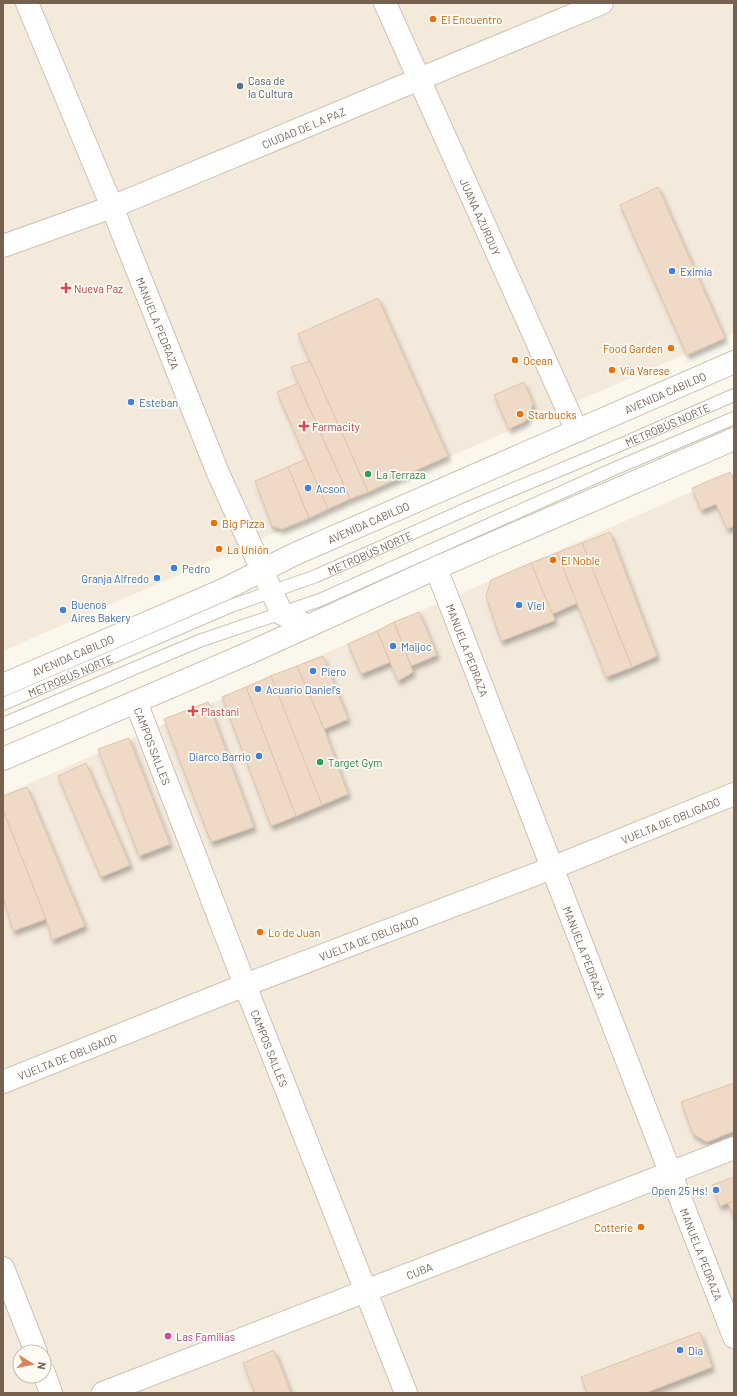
<svg xmlns="http://www.w3.org/2000/svg" width="737" height="1396" viewBox="0 0 737 1396" font-family="Barlow,sans-serif">
<style>
.residential{fill:#f3eadc;fill-rule:evenodd}
.building{fill:#efdac7;stroke:#e0c3a8;filter:url(#shadow)}
.lines{fill:none;stroke-linecap:round;stroke-linejoin:round}
.service-casing{stroke:#cdc1b3;stroke-width:14}
.minor-casing{stroke:#cdc1b3;stroke-width:24}
.tertiary-casing{stroke:#cdc1b3;stroke-width:24}
.secondary-casing{stroke:#d0c1b1;stroke-width:24}
.service{stroke:#fff;stroke-width:12}
.minor{stroke:#fff;stroke-width:22}
.tertiary{stroke:#fff;stroke-width:22}
.secondary{stroke:#fff;stroke-width:22}
.food-dot{fill:#e8710a;stroke:#fefbf3;stroke-width:1.5}
.service-dot{fill:#5c6f8a;stroke:#fefbf3;stroke-width:1.5}
.shop-dot{fill:#3f7fe0;stroke:#fefbf3;stroke-width:1.5}
.health-dot{fill:#e0444e;stroke:#fefbf3;stroke-width:1.5}
.leisure-dot{fill:#2e9e5b;stroke:#fefbf3;stroke-width:1.5}
.hotel-dot{fill:#d1479c;stroke:#fefbf3;stroke-width:1.5}
.labels{text-anchor:middle;dominant-baseline:central;stroke-width:3.5;stroke-linejoin:round;paint-order:stroke}
.food-label{font-size:11px;fill:#c56008;stroke:#fefbf3;text-anchor:start}
.service-label{font-size:11px;fill:#4e5e75;stroke:#fefbf3;text-anchor:start}
.street-label{font-size:11px;fill:#766151;stroke:#fefbf3}
.shop-label{font-size:11px;fill:#366cbe;stroke:#fefbf3;text-anchor:start}
.health-label{font-size:11px;fill:#be3a42;stroke:#fefbf3;text-anchor:start}
.leisure-label{font-size:11px;fill:#27864d;stroke:#fefbf3;text-anchor:start}
.hotel-label{font-size:11px;fill:#b23c85;stroke:#fefbf3;text-anchor:start}
</style>
<defs>
<filter id="shadow"><feDropShadow dx="2.5" dy="4.5" stdDeviation="2" flood-color="#0004"/></filter>
</defs>
<rect width="100%" height="100%" fill="#fbf7ed"/>
<g class="residential">
<polygon points="3,3 734,3 734,333 3,651"/>
<path d="M 734,473 L 734,1393 L 3,1393 L 3,795 ZM 20,1352 L 44,1352 L 44,1376 L 20,1376 Z"/>
</g>
<g class="building">
<polygon points="658,187 725,338 687,355 620,205"/>
<polygon points="378,298 448,456 368,492 298,334"/>
<polygon points="310,361 368,492 350,499 291,367"/>
<polygon points="524,382 533,404 526,421 509,429 494,395"/>
<polygon points="298,383 350,499 328,509 277,392"/>
<polygon points="306,459 328,509 309,518 288,467"/>
<polygon points="288,467 309,518 282,529 272,526 255,481"/>
<polygon points="730,472 734,481 734,526 727,529 716,504 701,510 692,488"/>
<polygon points="610,532 657,656 632,667 582,543"/>
<polygon points="582,543 632,667 606,677 557,553"/>
<polygon points="557,553 577,603 552,614 531,563"/>
<polygon points="531,563 555,620 501,641 486,596 491,580"/>
<polygon points="419,612 437,655 411,666 394,622"/>
<polygon points="394,622 413,672 398,681 377,631"/>
<polygon points="377,631 390,662 361,674 348,644"/>
<polygon points="323,656 348,719 324,729 297,666"/>
<polygon points="297,666 324,729 348,794 322,805 270,676"/>
<polygon points="271,676 322,805 296,816 246,687"/>
<polygon points="246,687 296,816 271,826 222,697"/>
<polygon points="208,702 254,827 211,842 164,719"/>
<polygon points="129,738 170,844 139,856 98,749"/>
<polygon points="86,763 130,865 101,877 58,776"/>
<polygon points="27,787 85,926 52,940 46,919 3,810 3,796"/>
<polygon points="3,810 46,919 13,931 3,897"/>
<polygon points="734,1083 734,1131 707,1142 693,1134 681,1102"/>
<polygon points="734,1177 734,1201 720,1206 712,1185"/>
<polygon points="734,1201 734,1217 728,1203"/>
<polygon points="700,1332 712,1367 645,1393 587,1393 581,1377"/>
<polygon points="274,1350 291,1393 255,1393 243,1363"/>
</g>
<g class="lines">
<g class="service-casing">
<g id="service">
<path id="s1" d="M 3,704 L 231,606 L 316,576 L 471,507 L 620,445 L 734,395"/>
<polyline points="3,724 199,641 320,600 616,468 734,418"/>
</g>
</g>
<g class="minor-casing">
<g id="minor">
<path id="s2" d="M 385,3 L 577,431"/>
<path id="s3" d="M 3,246 L 112,207 L 602,3"/>
<path id="s4" d="M 136,702 L 245,985 L 406,1393"/>
<path id="s5" d="M 3,1082 L 245,985 L 552,868 L 734,794"/>
<polyline points="3,1268 36,1352"/>
<polyline points="44,1373 51,1393"/>
<path id="s6" d="M 103,1393 L 734,1148"/>
</g>
</g>
<g class="tertiary-casing">
<g id="tertiary">
<path id="s7" d="M 27,3 L 112,207 L 218,473 L 282,614 L 309,626"/>
<path id="s8" d="M 436,568 L 734,1337"/>
</g>
</g>
<g class="secondary-casing">
<g id="secondary">
<path id="s9" d="M 3,685 L 223,590 L 295,554 L 734,362"/>
<polyline points="3,759 249,653 436,568 734,439"/>
</g>
</g>
<use href="#service" class="service"/>
<use href="#minor" class="minor"/>
<use href="#tertiary" class="tertiary"/>
<use href="#secondary" class="secondary"/>
</g>
<g class="food-dot">
<circle cx="433" cy="19" r="4"/>
<circle cx="671" cy="348" r="4"/>
<circle cx="515" cy="360" r="4"/>
<circle cx="612" cy="370" r="4"/>
<circle cx="520" cy="414" r="4"/>
<circle cx="214" cy="523" r="4"/>
<circle cx="219" cy="549" r="4"/>
<circle cx="553" cy="560" r="4"/>
<circle cx="260" cy="932" r="4"/>
<circle cx="641" cy="1227" r="4"/>
</g>
<circle class="service-dot" cx="240" cy="86" r="4"/>
<g class="shop-dot">
<circle cx="672" cy="271" r="4"/>
<circle cx="131" cy="402" r="4"/>
<circle cx="308" cy="488" r="4"/>
<circle cx="174" cy="568" r="4"/>
<circle cx="157" cy="578" r="4"/>
<circle cx="519" cy="605" r="4"/>
<circle cx="63" cy="610" r="4"/>
<circle cx="393" cy="646" r="4"/>
<circle cx="313" cy="671" r="4"/>
<circle cx="258" cy="689" r="4"/>
<circle cx="259" cy="756" r="4"/>
<circle cx="716" cy="1190" r="4"/>
<circle cx="680" cy="1350" r="4"/>
</g>
<g class="health-dot">
<path d="M64 282h4v4h4v4h-4v4h-4v-4h-4v-4h4z"/>
<path d="M302 420h4v4h4v4h-4v4h-4v-4h-4v-4h4z"/>
<path d="M191 705h4v4h4v4h-4v4h-4v-4h-4v-4h4z"/>
</g>
<g class="leisure-dot">
<circle cx="368" cy="474" r="4"/>
<circle cx="320" cy="762" r="4"/>
</g>
<circle class="hotel-dot" cx="168" cy="1336" r="4"/>
<g class="labels">
<g class="food-label">
<text x="441" y="19">El Encuentro</text>
<text x="663" y="348" text-anchor="end">Food Garden</text>
<text x="523" y="360">Ocean</text>
<text x="620" y="370">Via Varese</text>
<text x="528" y="414">Starbucks</text>
<text x="222" y="523">Big Pizza</text>
<text x="227" y="549">La Unión</text>
<text x="561" y="560">El Noble</text>
<text x="268" y="932">Lo de Juan</text>
<text x="633" y="1227" text-anchor="end">Cotterie</text>
</g>
<g class="service-label">
<text x="248" y="80">Casa de<tspan x="248" dy="13">la Cultura</tspan></text>
</g>
<g class="street-label">
<text stroke="none"><textPath href="#s3" startOffset="323">CIUDAD DE LA PAZ</textPath></text>
<text stroke="none"><textPath href="#s2" startOffset="234">JUANA AZURDUY</textPath></text>
<text stroke="none"><textPath href="#s7" startOffset="346">MANUELA PEDRAZA</textPath></text>
<text stroke="none"><textPath href="#s9" startOffset="724">AVENIDA CABILDO</textPath></text>
<text stroke="none"><textPath href="#s1" startOffset="721">METROBÚS NORTE</textPath></text>
<text stroke="none"><textPath href="#s9" startOffset="400">AVENIDA CABILDO</textPath></text>
<text stroke="none"><textPath href="#s1" startOffset="397">METROBÚS NORTE</textPath></text>
<text stroke="none"><textPath href="#s8" startOffset="88">MANUELA PEDRAZA</textPath></text>
<text stroke="none"><textPath href="#s9" startOffset="76">AVENIDA CABILDO</textPath></text>
<text stroke="none"><textPath href="#s1" startOffset="73">METROBÚS NORTE</textPath></text>
<text stroke="none"><textPath href="#s4" startOffset="47">CAMPOS SALLES</textPath></text>
<text stroke="none"><textPath href="#s5" startOffset="717">VUELTA DE OBLIGADO</textPath></text>
<text stroke="none"><textPath href="#s5" startOffset="393">VUELTA DE OBLIGADO</textPath></text>
<text stroke="none"><textPath href="#s8" startOffset="412">MANUELA PEDRAZA</textPath></text>
<text stroke="none"><textPath href="#s4" startOffset="371">CAMPOS SALLES</textPath></text>
<text stroke="none"><textPath href="#s5" startOffset="69">VUELTA DE OBLIGADO</textPath></text>
<text stroke="none"><textPath href="#s8" startOffset="736">MANUELA PEDRAZA</textPath></text>
<text stroke="none"><textPath href="#s6" startOffset="339">CUBA</textPath></text>
</g>
<g class="shop-label">
<text x="680" y="271">Eximia</text>
<text x="139" y="402">Esteban</text>
<text x="316" y="488">Acson</text>
<text x="182" y="568">Pedro</text>
<text x="149" y="578" text-anchor="end">Granja Alfredo</text>
<text x="71" y="604">Buenos<tspan x="71" dy="13">Aires Bakery</tspan></text>
<text x="527" y="605">Viel</text>
<text x="401" y="646">Maijoc</text>
<text x="321" y="671">Piero</text>
<text x="266" y="689">Acuario Daniel's</text>
<text x="251" y="756" text-anchor="end">Diarco Barrio</text>
<text x="708" y="1190" text-anchor="end">Open 25 Hs!</text>
<text x="688" y="1350">Dia</text>
</g>
<g class="health-label">
<text x="74" y="288">Nueva Paz</text>
<text x="312" y="426">Farmacity</text>
<text x="201" y="711">Plastani</text>
</g>
<g class="leisure-label">
<text x="376" y="474">La Terraza</text>
<text x="328" y="762">Target Gym</text>
</g>
<g class="hotel-label">
<text x="176" y="1336">Las Familias</text>
</g>
</g>
<rect width="737" height="1396" fill="none" stroke="#766151" stroke-width="8"/>
<g transform="translate(32 1364) rotate(100)"><circle r="19" fill="#fefbf3" stroke="#c8bdb2"/>
<path d="M0-3L7 15L0 10L-7 15Z" fill="#da855d"/>
<text y="-6" font-size="11" font-weight="bold" text-anchor="middle" fill="#766151">N</text>
</g>
</svg>
